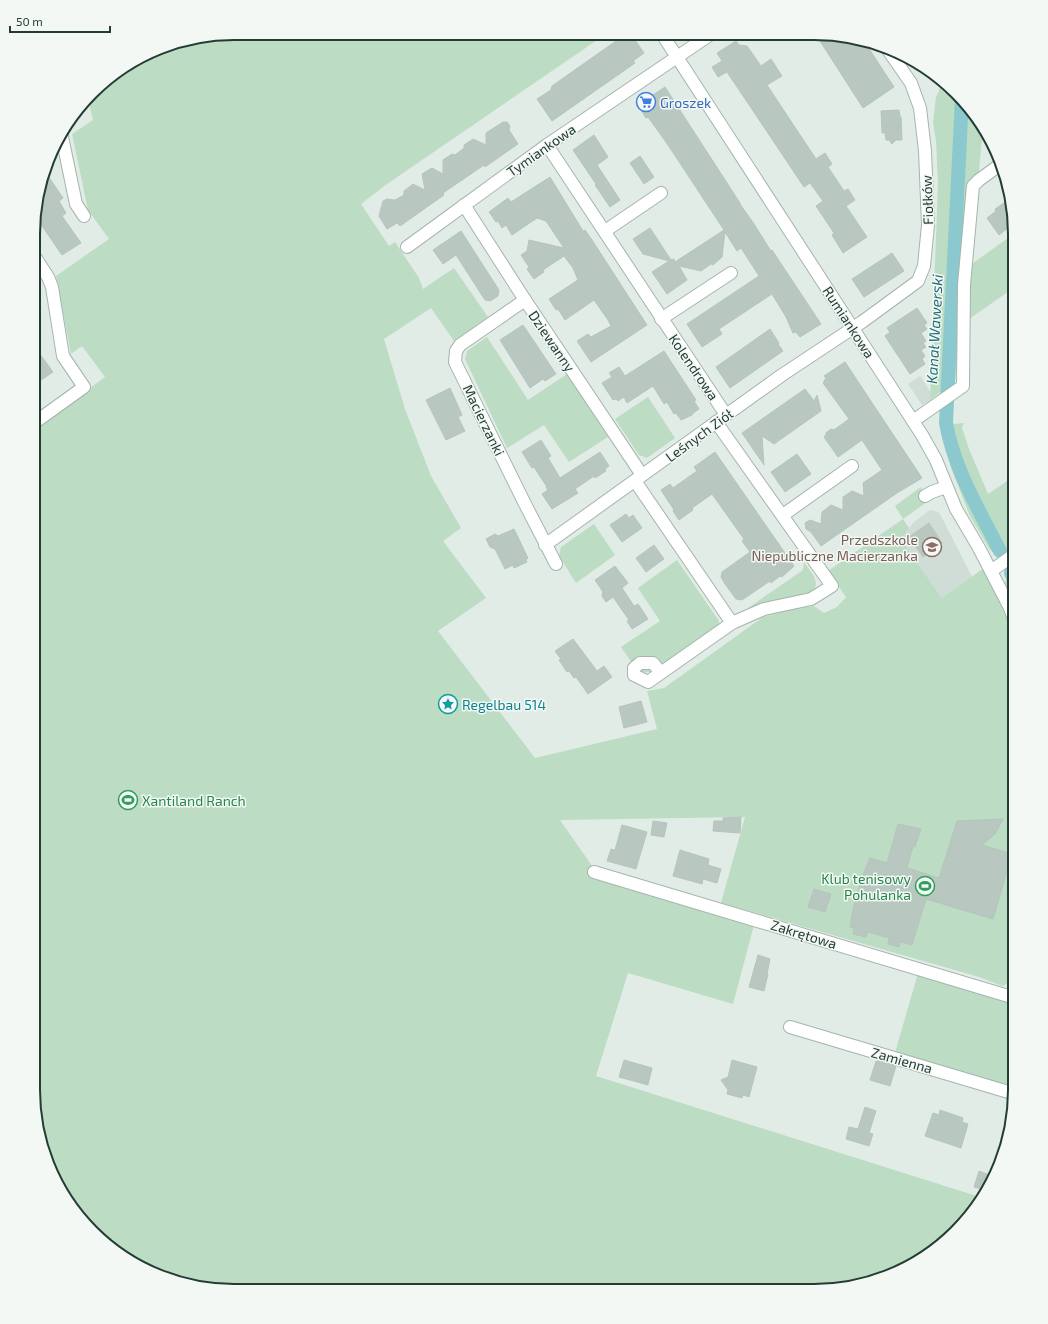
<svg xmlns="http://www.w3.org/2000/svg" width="1048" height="1324" viewBox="0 0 1048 1324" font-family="'Exo 2',sans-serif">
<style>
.built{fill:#d0dcd6}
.green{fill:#bcdcc3}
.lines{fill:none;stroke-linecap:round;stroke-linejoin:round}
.canal{stroke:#8cc9cf;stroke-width:14}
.building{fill:#b8c7c0;stroke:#b5c5bd}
.minor-casing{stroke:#a5b4ae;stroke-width:14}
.minor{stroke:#fff;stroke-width:12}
.labels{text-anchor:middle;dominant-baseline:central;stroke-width:3;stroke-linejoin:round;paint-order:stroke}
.shop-label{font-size:14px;fill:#366cbe;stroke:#f3f8f5;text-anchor:start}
.street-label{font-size:14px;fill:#233d34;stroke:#f3f8f5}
.education-label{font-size:14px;fill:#785e54;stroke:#f3f8f5;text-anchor:end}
.culture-label{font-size:14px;fill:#0d838f;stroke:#f3f8f5;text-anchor:start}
.leisure-label{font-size:14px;fill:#27864d;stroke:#f3f8f5;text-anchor:start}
.water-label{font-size:15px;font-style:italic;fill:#1e6d77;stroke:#f3f8f5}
.rim{fill:none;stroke:#233d34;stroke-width:2}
</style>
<rect width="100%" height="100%" fill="#e2ece7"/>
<g class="built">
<polygon points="920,376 930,391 930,400 922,405 908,384"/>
<polygon points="930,510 939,512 972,577 942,598 901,538 914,522"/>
</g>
<g class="green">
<polygon points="234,33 375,33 378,37 383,33 606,34 387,184 361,204 389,246 395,242 419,278 423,289 454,268 488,317 454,341 431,308 384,339 405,409 431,476 461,528 443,541 486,598 438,631 535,758 657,729 647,691 664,688 763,617 791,609 814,606 824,613 837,607 846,597 828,571 903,519 895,506 921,487 927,502 903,519 909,528 901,539 942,598 984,568 1009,623 1015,640 1014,981 1002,986 979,977 721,903 745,817 560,820 602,880 754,925 733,1004 628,973 596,1076 983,1198 956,1232 914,1264 867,1284 827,1291 220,1291 169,1280 122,1257 92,1232 60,1190 40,1143 33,1091 34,429 105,377 82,346 71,354 56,276 109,239 88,210 72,134 93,120 88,99 100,84 108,79 169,44"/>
<polygon points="941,80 965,101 983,126 979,171 968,190 955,381 930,400 938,183 936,141 933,122 936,97 939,91"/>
<polygon points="1015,233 1015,287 969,319 969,266"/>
<polygon points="487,337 528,400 567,374 608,437 569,462 544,425 507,448 465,359 467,351"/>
<polygon points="648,397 675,438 647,458 639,455 615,419"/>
<polygon points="964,423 962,428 969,449 988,494 1015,476 1015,546 1013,547 1010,543 1005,552 999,555 990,550 970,516 951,468 943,425"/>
<polygon points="594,524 615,555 576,583 559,556 561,547"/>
<polygon points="677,560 719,621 719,629 657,671 639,673 621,647 660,621 638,588"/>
<polygon points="804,562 814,576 816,584 815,588 810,594 771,605 748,608 803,570"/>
<polygon points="1015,570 1015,602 1005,583 1008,574"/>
<polygon points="918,973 1015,1004 1015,1088 895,1053"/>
</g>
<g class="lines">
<g class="canal">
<path d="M 962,98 L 946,423 C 954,469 979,510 1000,551"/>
<polyline points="1011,573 1015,582"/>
</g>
</g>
<g class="building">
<polygon points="626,34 631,34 644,53 633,61 635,63 552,121 537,99 551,90 552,86"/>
<polygon points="830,35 841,35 864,41 894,87 863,108 820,41"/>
<polygon points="736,41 739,45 747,46 761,66 771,59 782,76 767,85 816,159 825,153 832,164 828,167 844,191 848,189 855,200 846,206 867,237 843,253 832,235 834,233 816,206 823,201 810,183 804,187 727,72 718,77 712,67 722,61 717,53"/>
<polygon points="665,87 740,203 740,204 754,224 771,251 772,250 821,324 800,337 796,332 793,333 786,317 772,294 719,329 722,334 702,347 687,324 759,276 741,248 737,251 725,232 722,257 713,265 711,264 701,271 679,266 687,280 667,294 652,272 669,261 643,254 633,239 650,228 671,260 674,259 675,262 724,230 668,145 648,117 646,118 638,105"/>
<polygon points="899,110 900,117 901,117 902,140 896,140 892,144 889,140 886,140 885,133 882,133 881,111"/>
<polygon points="503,122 507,122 510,126 509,130 518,144 485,167 484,165 443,193 444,195 400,226 397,223 387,229 379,216 383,201 387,199 395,200 404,195 404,191 413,184 425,190 422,174 432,168 443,174 443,160 452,154 455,155 464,148 464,145 473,139 486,145 486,133"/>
<polygon points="594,135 608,157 597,165 620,200 610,207 595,185 596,184 573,150"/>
<polygon points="640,156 654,177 644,184 630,163"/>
<polygon points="46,173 63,198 59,201 66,213 62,216 81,243 62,255 38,220 43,217 35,206"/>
<polygon points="550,177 583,231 585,230 592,240 647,325 591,362 577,341 588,334 591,337 611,326 608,320 594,300 565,320 558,309 556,310 549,299 578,280 573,268 564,256 543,270 544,272 534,279 527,269 529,267 521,255 527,251 529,240 564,248 546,221 537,218 512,235 506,225 502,228 498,221 496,222 489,212 508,198 511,202"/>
<polygon points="1010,199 1013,222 1008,225 1009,227 999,235 987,218 996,211 995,209"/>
<polygon points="461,231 499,290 498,296 490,301 485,300 456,255 443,264 433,250"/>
<polygon points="892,253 904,271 864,297 852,279"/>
<polygon points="917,308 927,323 924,325 927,329 921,333 926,341 923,343 926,347 921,350 925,356 922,359 925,364 910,374 885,336 890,332 887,328"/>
<polygon points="523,325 556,374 545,381 543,379 530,388 500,340"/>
<polygon points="770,329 779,343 778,344 783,351 730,388 716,367"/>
<polygon points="34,346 53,372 34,385"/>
<polygon points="664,351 696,400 694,401 699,409 693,413 692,415 681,420 676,413 674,414 667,402 664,404 653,386 627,403 624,397 618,401 616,399 613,400 602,383 612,377 609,373 619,367 625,376"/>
<polygon points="845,362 922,478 897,493 821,546 811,532 806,529 805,523 810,520 821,524 822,512 831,505 843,510 843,497 852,491 864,496 863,483 882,470 862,440 838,457 824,437 826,435 826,433 831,429 834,430 849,419 823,383 826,378 824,376"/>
<polygon points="450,388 462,415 458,417 465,431 446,440 426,400"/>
<polygon points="805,389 814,401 817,395 821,411 774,444 762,436 764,465 742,433"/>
<polygon points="541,440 551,456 548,458 560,478 600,452 609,466 605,469 606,471 595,478 594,476 575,489 578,493 552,509 542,494 548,490 546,487 547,487 534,467 532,468 522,452"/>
<polygon points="715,452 794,566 782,577 780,576 771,583 770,581 742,600 736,599 725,584 721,577 722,572 750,552 742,541 744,539 712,494 692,508 693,510 679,520 673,511 674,510 661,490 670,484 673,488 697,471 694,467"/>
<polygon points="797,454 811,474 785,492 771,472"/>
<polygon points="626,514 629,518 633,515 642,528 622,542 610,525"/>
<polygon points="929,523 942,543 923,557 909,537"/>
<polygon points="514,529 528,558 526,560 527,562 514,568 513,565 505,569 495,549 490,547 486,539 495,534 498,536"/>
<polygon points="654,545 664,559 646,572 636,558"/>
<polygon points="615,566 628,583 622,588 634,606 638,604 648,619 632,629 627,621 629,620 613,597 606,602 602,596 603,592 595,580"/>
<polygon points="573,639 597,671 604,666 612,677 588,694 576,677 574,678 569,671 567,672 559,660 561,659 555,651"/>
<polygon points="641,701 647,722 624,728 619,707"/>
<polygon points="741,817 740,833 713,831 714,821 723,821 723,818"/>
<polygon points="1003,819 995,834 982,845 1012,854 993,919 926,899 912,945 901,942 899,947 888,944 889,938 868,932 866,937 853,934 854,928 850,927 853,909 863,875 870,858 887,863 898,824 921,829 915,847 913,846 907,868 939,878 957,821"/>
<polygon points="653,821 667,823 664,837 651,835"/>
<polygon points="622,825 647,832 636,869 607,861 611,849 615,850"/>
<polygon points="680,850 709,859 708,865 721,869 717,883 703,879 702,884 673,876"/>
<polygon points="814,889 831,894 825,912 808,907"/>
<polygon points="758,955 770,959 767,974 768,974 764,991 749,987"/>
<polygon points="624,1060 652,1068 648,1085 619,1077"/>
<polygon points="732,1060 757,1067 749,1097 743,1095 742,1098 727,1094 728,1090 721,1080 728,1077"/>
<polygon points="876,1061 896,1066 890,1086 870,1080"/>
<polygon points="865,1107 876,1111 869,1133 873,1134 869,1146 846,1139 849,1127 858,1129"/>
<polygon points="940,1110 963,1118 962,1122 968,1124 961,1148 925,1136 933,1113 939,1115"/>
<polygon points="979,1171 992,1176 987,1191 974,1187"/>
</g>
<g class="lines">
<g class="minor-casing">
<g id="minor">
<polyline points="662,34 922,435 936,460 956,509 979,548 1010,608 1015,622"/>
<polyline points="61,132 76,204 84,216"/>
<path d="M 547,145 C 607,235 666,326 726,415"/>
<polyline points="464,205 525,300 642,475"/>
<polyline points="605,231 661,193"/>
<polyline points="407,247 547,145 711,34"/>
<polyline points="525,300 460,345 456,351 455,362 525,504 556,564"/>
<polyline points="661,319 731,273"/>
<polyline points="913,421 963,386 964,285 973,186 979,180 1001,164"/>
<polyline points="34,423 84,387 63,356 52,287 48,277 35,257"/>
<polyline points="635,481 732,623"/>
<polyline points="925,496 932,492 946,487"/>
<polyline points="783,515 852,466"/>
<polyline points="545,545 782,375 862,322 918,281 924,266 928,225 925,151 920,108 911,83 886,47"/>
<polyline points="991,571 1015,554"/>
<polyline points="661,673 653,663 640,663 634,668 634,675 648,682 732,623 764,609 811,599 832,586 716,422"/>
<polyline points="594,872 1015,998"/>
<polyline points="790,1027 1015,1094"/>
</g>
</g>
<use href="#minor" class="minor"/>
</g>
<defs>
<g id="supermarket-ring" transform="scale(1)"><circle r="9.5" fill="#f3f8f5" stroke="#3f7fe0" stroke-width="1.5"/><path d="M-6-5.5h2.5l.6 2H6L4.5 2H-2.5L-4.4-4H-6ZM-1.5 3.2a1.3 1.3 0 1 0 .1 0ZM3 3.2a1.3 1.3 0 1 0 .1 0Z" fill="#3f7fe0"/></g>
<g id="school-ring" transform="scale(1)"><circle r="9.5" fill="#f3f8f5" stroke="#8d6e63" stroke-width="1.5"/><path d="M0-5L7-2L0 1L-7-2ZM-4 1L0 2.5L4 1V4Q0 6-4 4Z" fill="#8d6e63"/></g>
<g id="sight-ring" transform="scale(1)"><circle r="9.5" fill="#f3f8f5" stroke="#0f9aa8" stroke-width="1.5"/><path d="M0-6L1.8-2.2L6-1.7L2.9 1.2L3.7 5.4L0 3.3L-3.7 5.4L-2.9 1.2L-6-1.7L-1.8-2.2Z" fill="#0f9aa8"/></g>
<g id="stadium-ring" transform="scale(1)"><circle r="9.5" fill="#f3f8f5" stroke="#2e9e5b" stroke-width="1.5"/><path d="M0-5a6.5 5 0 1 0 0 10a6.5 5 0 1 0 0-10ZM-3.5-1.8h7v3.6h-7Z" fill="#2e9e5b"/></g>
</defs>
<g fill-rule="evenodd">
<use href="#supermarket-ring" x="646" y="102"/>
<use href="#school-ring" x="932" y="547"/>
<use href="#sight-ring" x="448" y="704"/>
<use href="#stadium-ring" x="128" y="800"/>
<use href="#stadium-ring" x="925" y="886"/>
</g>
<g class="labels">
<g class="shop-label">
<text x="660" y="102">Groszek</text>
</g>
<g class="street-label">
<text transform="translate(541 150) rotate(-35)">Tymiankowa</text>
<text transform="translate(927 200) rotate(-92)">Fiołków</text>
<text transform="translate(849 322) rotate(57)">Rumiankowa</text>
<text transform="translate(552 341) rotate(56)">Dziewanny</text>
<text transform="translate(694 367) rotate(56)">Kolendrowa</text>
<text transform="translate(484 420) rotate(64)">Macierzanki</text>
<text transform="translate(699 435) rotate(-36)">Leśnych Ziół</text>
<text transform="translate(804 934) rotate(17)">Zakrętowa</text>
<text transform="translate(902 1060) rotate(16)">Zamienna</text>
</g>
<g class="education-label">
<text x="918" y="539">Przedszkole<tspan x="918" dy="16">Niepubliczne Macierzanka</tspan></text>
</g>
<g class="culture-label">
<text x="462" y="704">Regelbau 514</text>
</g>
<g class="leisure-label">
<text x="142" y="800">Xantiland Ranch</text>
<text x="911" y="878" text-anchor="end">Klub tenisowy<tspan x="911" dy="16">Pohulanka</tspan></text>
</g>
<g class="water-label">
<text transform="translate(934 329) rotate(-87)">Kanał Wawerski</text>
</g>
</g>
<path d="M0 0H1048V1324H0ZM234 40H814A194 194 0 0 1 1008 234V1090A194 194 0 0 1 814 1284H234A194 194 0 0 1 40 1090V234A194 194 0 0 1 234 40Z" fill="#f3f8f5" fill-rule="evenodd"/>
<path class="rim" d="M234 40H814A194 194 0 0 1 1008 234V1090A194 194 0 0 1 814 1284H234A194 194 0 0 1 40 1090V234A194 194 0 0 1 234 40Z"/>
<path d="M10 26v6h100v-6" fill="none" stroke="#233d34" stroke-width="2"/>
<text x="16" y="26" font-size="12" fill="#233d34" stroke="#f3f8f5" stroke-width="3" paint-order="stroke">50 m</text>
</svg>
